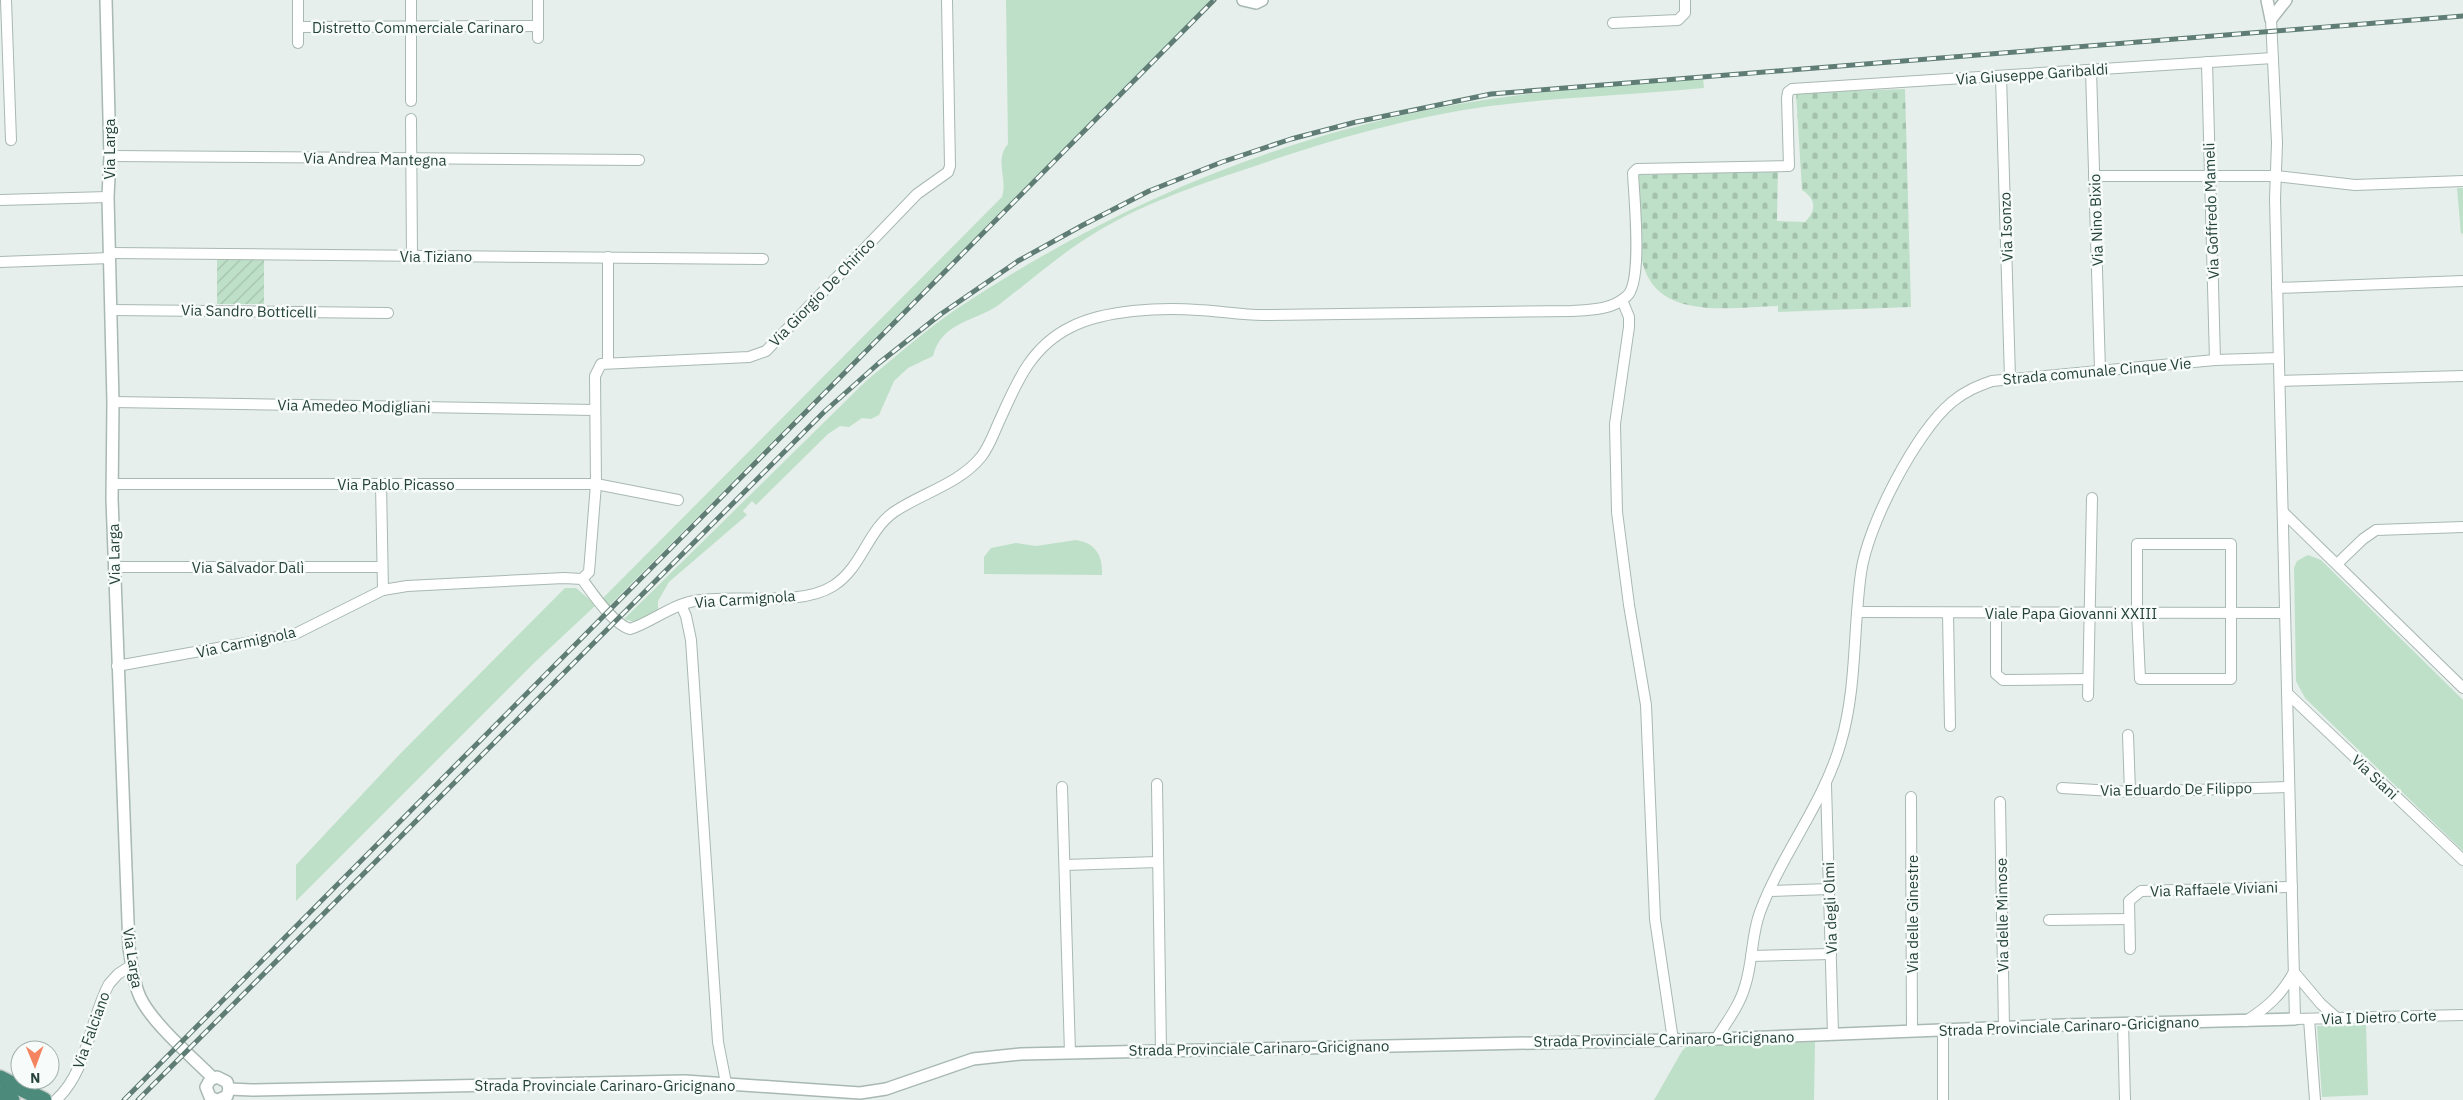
<svg xmlns="http://www.w3.org/2000/svg" width="2463" height="1100" viewBox="0 0 2463 1100" font-family="'IBM Plex Sans',sans-serif">
<style>
.grass{fill:#bfe0c8}
.cemetery{fill:url(#cemetery-stones)}
.garden{fill:url(#garden-furrows)}
.lines{fill:none;stroke-linecap:round;stroke-linejoin:round}
.minor-casing{stroke:#a8b8b2;stroke-width:12}
.tertiary-casing{stroke:#a8b8b2;stroke-width:14}
.trunk-casing{stroke:#c2cac8;stroke-width:18}
.minor{stroke:#fff;stroke-width:10}
.tertiary{stroke:#fff;stroke-width:11}
.trunk{stroke:#4c8a7c;stroke-width:15}
.rail-casing{stroke:#5f7d75;stroke-width:5}
.rail{stroke:#f7fbf9;stroke-width:3;stroke-dasharray:9;stroke-linecap:butt}
.labels{text-anchor:middle;dominant-baseline:central;stroke-width:5;stroke-linejoin:round;paint-order:stroke}
.street-label{font-size:15px;fill:#24423a;stroke:#f7fbf9}
</style>
<defs>
<pattern id="cemetery-stones" width="16" height="16" patternUnits="userSpaceOnUse" patternTransform="scale(1.25)"><rect width="16" height="16" fill="#bfe0c8"/><path d="M2 7V4a2 2 0 0 1 4 0v3zM10 15v-3a2 2 0 0 1 4 0v3z" fill="#a4c1ad"/></pattern>
<pattern id="garden-furrows" width="10" height="10" patternUnits="userSpaceOnUse" patternTransform="scale(1.25)"><rect width="10" height="10" fill="#bfe0c8"/><path d="M-1 1l2-2M0 10L10 0M9 11l2-2" fill="none" stroke="#a4c1ad"/></pattern>
</defs>
<rect width="100%" height="100%" fill="#e6efeb"/>
<g class="grass">
<path d="M 1006,0 L 1211,0 L 609,606 L 603,598 L 1002,197 C 1008,179 994,160 1008,144 Z"/>
<path d="M 1703,78 L 1704,88 C 1633,95 1561,97 1490,106 C 1408,117 1327,141 1249,168 C 1195,186 1139,205 1090,236 C 1058,256 1030,281 1000,304 C 975,322 942,321 933,356 L 908,368 L 894,381 L 879,415 L 871,419 L 862,418 L 849,427 L 840,426 L 828,434 L 756,505 L 752,501 L 743,511 L 747,515 L 669,582 L 658,601 L 658,610 L 634,622 L 624,619 L 867,380 C 899,354 930,326 964,304 C 1115,205 1281,135 1459,104 C 1539,90 1622,85 1703,78 Z"/>
<polygon points="2457,188 2463,188 2463,233 2461,234"/>
<path d="M 1076,540 C 1096,543 1103,556 1102,575 L 984,574 L 984,557 L 991,548 L 1016,543 L 1036,546 Z"/>
<polygon points="2308,555 2321,560 2463,700 2463,851 2305,698 2296,681 2294,568 2297,561"/>
<polygon points="565,588 576,588 596,605 535,662 296,901 296,865 398,756"/>
<polygon points="2366,1025 2368,1095 2322,1097 2317,1026"/>
<polygon points="1815,1042 1814,1100 1654,1100 1682,1051 1687,1046"/>
</g>
<path class="cemetery" d="M 1905,89 L 1911,307 L 1778,312 L 1778,306 C 1729,307 1651,323 1641,255 C 1637,229 1640,201 1639,175 L 1778,171 L 1777,221 L 1805,222 C 1817,210 1816,199 1802,190 L 1796,93 Z"/>
<polygon class="garden" points="217,259 264,260 264,304 217,304"/>
<g class="lines">
<g class="minor-casing">
<g id="minor">
<polyline points="6,0 11,140"/>
<polyline points="538,0 538,38"/>
<polyline points="2271,19 2277,143 2275,199 2295,1019 2463,1015"/>
<polyline points="1613,23 1678,20 1685,13 1685,0"/>
<polyline points="298,27 538,26"/>
<polyline points="298,43 298,0"/>
<polyline points="2207,62 2215,360"/>
<polyline points="2091,70 2100,370"/>
<polyline points="2001,76 2010,378"/>
<polyline points="411,101 411,0"/>
<polyline points="411,119 412,256"/>
<polyline points="110,156 639,160"/>
<polyline points="2094,176 2276,176 2355,185 2463,181"/>
<polyline points="0,200 108,197"/>
<polyline points="110,253 763,259"/>
<polyline points="0,262 110,258"/>
<polyline points="2277,288 2463,281"/>
<polyline points="1622,300 1629,317 1629,327 1615,424 1617,512 1629,605 1646,705 1655,919 1673,1040"/>
<polyline points="111,310 388,313"/>
<polyline points="608,363 608,257"/>
<polyline points="2280,381 2463,376"/>
<polyline points="113,402 595,410"/>
<polyline points="112,484 596,484 678,500"/>
<polyline points="381,484 383,590"/>
<polyline points="2283,512 2463,688"/>
<polygon points="2137,544 2231,544 2231,679 2140,679 2137,613"/>
<polyline points="2337,564 2363,539 2376,530 2463,527"/>
<polyline points="114,567 382,567"/>
<polyline points="582,579 589,572 596,484 595,376 601,364 749,357 766,351 917,194 948,172 950,166 947,0"/>
<polyline points="681,605 686,616 691,640 718,1042 726,1083"/>
<polyline points="1858,612 2285,613"/>
<polyline points="1948,613 1950,726"/>
<polyline points="1996,613 1996,674 2003,680 2088,679"/>
<path d="M 117,666 L 295,634 L 383,590 L 407,586 L 564,578 L 582,579 C 592,593 613,624 630,629 C 652,622 671,605 694,601 C 734,593 798,608 833,586 C 862,568 867,531 894,512 C 922,493 959,484 981,457 C 989,447 993,435 998,424 C 1016,384 1030,347 1071,327 C 1104,310 1161,307 1198,310 C 1220,311 1241,315 1263,315 C 1366,314 1469,313 1572,311 C 1591,310 1612,310 1627,296 C 1643,282 1634,197 1633,173 L 1637,169 L 1789,166 L 1787,98 L 1788,92 L 1792,89 L 2273,58"/>
<polyline points="2287,693 2463,860"/>
<polyline points="2088,696 2092,498"/>
<polyline points="2128,735 2130,792"/>
<polyline points="1157,784 1161,1051"/>
<polyline points="1826,785 1833,1034"/>
<polyline points="1062,787 1070,1053"/>
<polyline points="2062,788 2130,792 2289,787"/>
<polyline points="1911,797 1912,1031"/>
<polyline points="2000,802 2004,1027"/>
<polyline points="1065,865 1158,862"/>
<polyline points="1769,891 1829,889"/>
<polyline points="2049,920 2129,919"/>
<polyline points="2130,949 2129,901 2141,891 2292,887"/>
<polyline points="1751,956 1831,954"/>
<polyline points="2309,1019 2315,1100"/>
<path d="M 2246,1021 C 2268,1007 2281,995 2294,972 L 2321,1004 L 2338,1019"/>
<polyline points="2123,1023 2125,1100"/>
<polyline points="1943,1030 1943,1100"/>
<path d="M 1716,1039 C 1726,1023 1740,1005 1745,986 C 1753,962 1751,936 1760,912 C 1782,853 1824,803 1841,742 C 1857,687 1853,629 1861,573 C 1867,526 1916,432 1952,402 C 1965,391 1978,386 1992,381 L 2215,360 L 2279,358"/>
<path d="M 56,1100 C 88,1071 89,1021 109,984 L 118,974 L 132,965"/>
</g>
</g>
<g class="tertiary-casing">
<g id="tertiary">
<path d="M 106,0 L 110,156 L 108,197 L 113,402 L 112,499 L 129,948 C 132,964 133,982 140,997 C 152,1023 192,1057 213,1078"/>
<polyline points="1243,0 1256,3 1262,0"/>
<polyline points="2267,0 2271,19"/>
<polyline points="2271,19 2286,0"/>
<polyline points="229,1089 252,1090 685,1081 860,1093 886,1089 973,1059 1021,1054 1716,1039 2063,1025 2295,1019"/>
<polyline points="216,1100 210,1097 206,1087 210,1080 217,1077 227,1082 229,1089 227,1096 218,1100"/>
</g>
</g>
<g class="trunk-casing">
<g id="trunk">
<polyline points="0,1078 44,1100"/>
<polyline points="0,1094 12,1100"/>
</g>
</g>
<use href="#minor" class="minor"/>
<use href="#tertiary" class="tertiary"/>
<use href="#trunk" class="trunk"/>
<g class="rail-casing">
<g id="rail">
<polyline points="124,1100 1214,0"/>
<polyline points="138,1100 824,412 879,363 941,314 1018,261 1083,225 1149,191 1222,162 1291,139 1356,122 1491,94 2463,16"/>
</g>
</g>
<use href="#rail" class="rail"/>
</g>
<g class="labels">
<g class="street-label">
<text x="418" y="27">Distretto Commerciale Carinaro</text>
<text transform="translate(2032 74) rotate(-4)">Via Giuseppe Garibaldi</text>
<text transform="translate(109 149) rotate(-90)">Via Larga</text>
<text transform="translate(375 159) rotate(1)">Via Andrea Mantegna</text>
<text transform="translate(2211 211) rotate(-92)">Via Goffredo Mameli</text>
<text transform="translate(2096 220) rotate(-92)">Via Nino Bixio</text>
<text transform="translate(2006 227) rotate(-92)">Via Isonzo</text>
<text x="436" y="256">Via Tiziano</text>
<text transform="translate(822 292) rotate(-46)">Via Giorgio De Chirico</text>
<text transform="translate(249 311) rotate(1)">Via Sandro Botticelli</text>
<text transform="translate(2097 371) rotate(-5)">Strada comunale Cinque Vie</text>
<text transform="translate(354 406) rotate(1)">Via Amedeo Modigliani</text>
<text x="396" y="484">Via Pablo Picasso</text>
<text transform="translate(114 554) rotate(-91)">Via Larga</text>
<text x="248" y="567">Via Salvador Dalì</text>
<text transform="translate(745 599) rotate(-4)">Via Carmignola</text>
<text x="2071" y="613">Viale Papa Giovanni XXIII</text>
<text transform="translate(246 642) rotate(-12)">Via Carmignola</text>
<text transform="translate(2375 777) rotate(43)">Via Siani</text>
<text transform="translate(2176 789) rotate(-1)">Via Eduardo De Filippo</text>
<text transform="translate(2214 889) rotate(-2)">Via Raffaele Viviani</text>
<text transform="translate(1830 908) rotate(-92)">Via degli Olmi</text>
<text transform="translate(1912 914) rotate(-90)">Via delle Ginestre</text>
<text transform="translate(2002 915) rotate(-91)">Via delle Mimose</text>
<text transform="translate(133 958) rotate(81)">Via Larga</text>
<text transform="translate(2379 1017) rotate(-2)">Via I Dietro Corte</text>
<text transform="translate(2069 1026) rotate(-2)">Strada Provinciale Carinaro-Gricignano</text>
<text transform="translate(91 1030) rotate(-70)">Via Falciano</text>
<text transform="translate(1664 1039) rotate(-1)">Strada Provinciale Carinaro-Gricignano</text>
<text transform="translate(1259 1048) rotate(-1)">Strada Provinciale Carinaro-Gricignano</text>
<text x="605" y="1085">Strada Provinciale Carinaro-Gricignano</text>
</g>
</g>
<g transform="translate(35 1065) rotate(179)"><circle r="24" fill="#f7fbf9" stroke="#a3b1ad"/>
<path d="M0-4L9 19L0 12L-9 19Z" fill="#f4845f"/>
<text y="-8" font-size="14" font-weight="bold" text-anchor="middle" fill="#24423a">N</text>
</g>
</svg>
